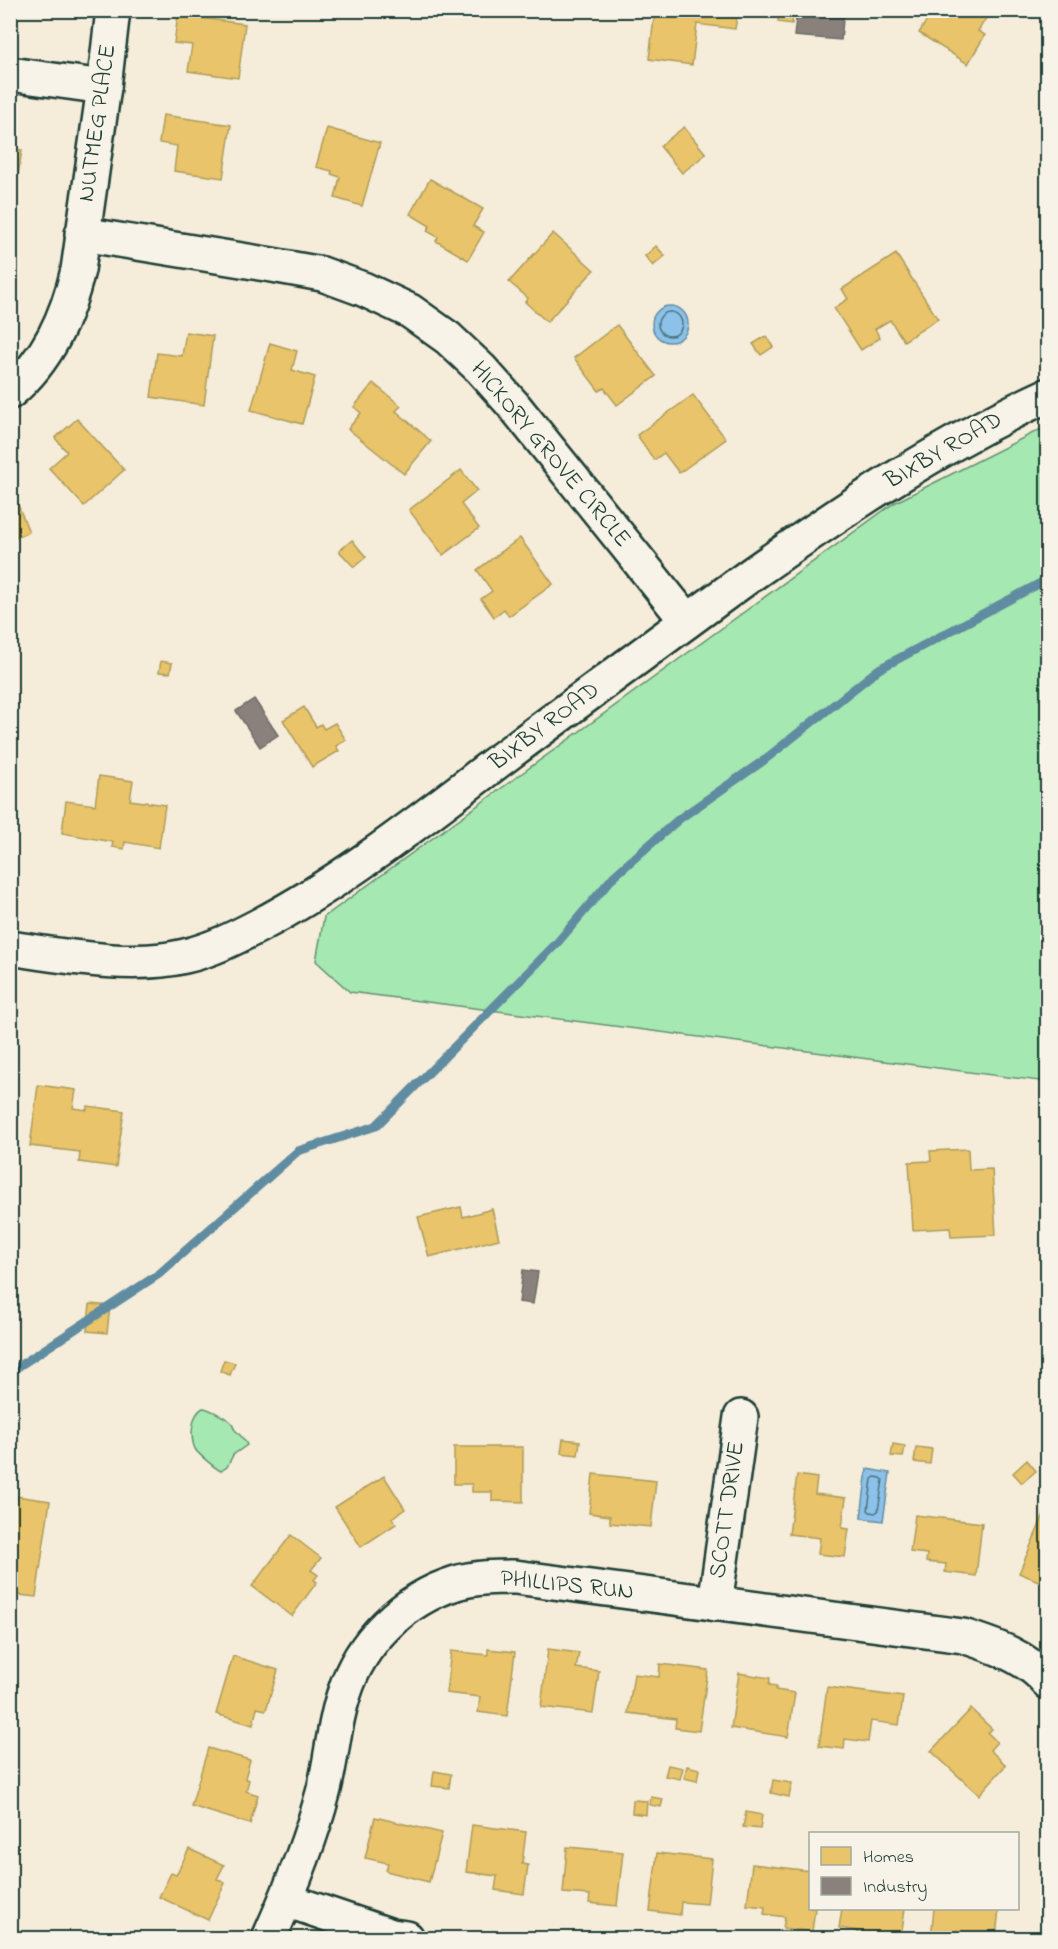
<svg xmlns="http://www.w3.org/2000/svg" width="1058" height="1949" viewBox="0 0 1058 1949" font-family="'Indie Flower',sans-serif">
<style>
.green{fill:#a6e8b1;stroke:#629272;stroke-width:1.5}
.water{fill:#8cc1e9;stroke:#608ca1;stroke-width:1.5}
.homes{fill:#e9c46a;stroke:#ac9c5a;stroke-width:1.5}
.industry{fill:#8a817c;stroke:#6a6d66;stroke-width:1.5}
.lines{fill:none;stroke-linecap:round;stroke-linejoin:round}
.shore{stroke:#4b727c;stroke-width:1.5}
.stream{stroke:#608ca1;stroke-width:9}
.minor-casing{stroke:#1f3d34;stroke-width:38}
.minor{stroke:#f7f3e8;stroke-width:33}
.labels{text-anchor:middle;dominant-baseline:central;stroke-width:6;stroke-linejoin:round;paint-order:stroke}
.street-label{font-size:24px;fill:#1f3d34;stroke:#f7f3e8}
</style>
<rect width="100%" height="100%" fill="#f6ecda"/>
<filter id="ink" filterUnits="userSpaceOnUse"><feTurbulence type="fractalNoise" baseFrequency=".0167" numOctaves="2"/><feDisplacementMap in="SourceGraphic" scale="12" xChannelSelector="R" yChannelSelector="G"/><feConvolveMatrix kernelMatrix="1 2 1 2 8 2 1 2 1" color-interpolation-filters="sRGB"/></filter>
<g filter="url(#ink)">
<g class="green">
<polygon points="1047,426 1047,1082 350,992 316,961 324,917 894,503"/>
<path d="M 203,1408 C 208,1408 226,1418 230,1421 C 235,1425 231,1425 235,1430 C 240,1435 244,1438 247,1445 L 233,1455 L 227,1467 L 221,1471 C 216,1469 198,1454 195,1449 C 190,1437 191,1414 203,1408 Z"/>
</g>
<g class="water">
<circle cx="670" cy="324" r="18"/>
<polygon points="867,1469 890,1473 883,1521 861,1518"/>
</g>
<g class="homes">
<polygon points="655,10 738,10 735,29 697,24 692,65 649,59"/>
<polygon points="779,10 793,10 792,24 778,22"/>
<polygon points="933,10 996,10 994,14 990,12 978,31 985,35 968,64 919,33"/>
<polygon points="178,15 245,24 238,78 188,71 192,45 174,43"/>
<polygon points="163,115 231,125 223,178 174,171 177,146 159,143"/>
<polygon points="684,127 706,154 682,173 660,146"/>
<polygon points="327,128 380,143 362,206 335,198 340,177 331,174 332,171 316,167"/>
<polygon points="10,149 22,150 16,189 10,189"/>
<polygon points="430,179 483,209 473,226 484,232 468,260 436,241 438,237 427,231 430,226 410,214"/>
<polygon points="553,233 594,270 547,322 525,302 528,298 509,282"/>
<polygon points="656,246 665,256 653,266 645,256"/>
<polygon points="896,254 938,319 904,341 890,320 875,329 880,338 861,350 834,308 848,299 842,289"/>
<polygon points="617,325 656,376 617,405 604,388 599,391 574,358"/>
<polygon points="186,332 213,336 204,405 151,397 157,353 182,356"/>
<polygon points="766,336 773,347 761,355 753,344"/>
<polygon points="270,343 297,351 292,370 315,377 302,424 251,410"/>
<polygon points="373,383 401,406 396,411 431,441 404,474 348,429 361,413 354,407"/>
<polygon points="693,395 726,439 679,473 664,453 654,460 637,435"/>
<polygon points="77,419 124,470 84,506 49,468 67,452 55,438"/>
<polygon points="461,470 477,491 461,504 479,528 443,555 409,510"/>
<polygon points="10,485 29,532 10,540"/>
<polygon points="520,538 553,584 509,616 504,609 494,617 481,599 492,591 477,570"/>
<polygon points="352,540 366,557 354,567 339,551"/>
<polygon points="161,661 172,663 170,673 159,672"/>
<polygon points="304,707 316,727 321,724 324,729 335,723 346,740 336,746 339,751 312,767 283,720"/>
<polygon points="99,776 133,781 130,800 165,805 159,848 125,842 124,849 112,847 113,842 62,833 66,801 95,805"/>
<polygon points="38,1085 76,1090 73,1108 87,1110 88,1106 124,1111 116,1167 79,1162 80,1152 30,1146"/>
<polygon points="968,1149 969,1170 992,1169 996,1235 951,1237 950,1228 913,1230 909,1162 931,1161 930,1151"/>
<polygon points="461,1207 463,1217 492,1209 499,1239 429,1257 418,1217"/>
<polygon points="90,1304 110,1306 107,1333 87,1331"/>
<polygon points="224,1360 235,1363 230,1375 220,1371"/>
<polygon points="563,1439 580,1441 578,1455 561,1453"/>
<polygon points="893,1444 905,1446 903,1457 891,1456"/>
<polygon points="454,1447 523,1447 523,1502 492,1501 492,1492 472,1492 472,1484 454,1484"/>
<polygon points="916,1447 932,1449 930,1464 914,1462"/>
<polygon points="1027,1460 1036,1471 1022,1483 1013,1473"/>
<polygon points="593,1474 656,1481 651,1527 610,1523 610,1516 589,1513"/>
<polygon points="797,1475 817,1478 815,1494 846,1498 842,1528 849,1529 845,1557 818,1554 820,1538 789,1534"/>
<polygon points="384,1476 405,1509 392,1518 396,1524 361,1547 335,1507"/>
<polygon points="16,1496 50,1501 36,1597 10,1594 10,1531"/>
<polygon points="1048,1505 1048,1585 1019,1573"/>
<polygon points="915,1515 982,1523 976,1576 945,1572 946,1564 926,1562 927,1554 910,1552"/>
<polygon points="291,1535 321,1558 311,1570 318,1575 314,1580 317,1582 292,1616 252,1586"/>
<polygon points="488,1649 515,1652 507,1716 478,1712 480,1697 446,1693 451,1651 488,1655"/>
<polygon points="548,1649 579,1653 576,1668 599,1671 593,1713 541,1707"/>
<polygon points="233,1656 278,1670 266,1710 257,1708 253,1725 216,1714"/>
<polygon points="660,1664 708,1670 699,1731 675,1728 676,1719 628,1713 634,1674 659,1677"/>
<polygon points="739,1673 770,1678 769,1685 776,1686 776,1690 795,1693 788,1737 731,1728"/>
<polygon points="827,1687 903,1697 899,1725 871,1721 868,1742 845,1739 844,1749 819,1746"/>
<polygon points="971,1709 992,1729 988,1733 997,1742 990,1750 1006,1765 979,1795 931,1751"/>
<polygon points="208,1748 250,1760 245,1778 249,1780 246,1791 258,1795 250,1824 191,1806"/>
<polygon points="668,1765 683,1768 680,1779 665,1776"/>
<polygon points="687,1766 699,1769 697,1781 684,1778"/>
<polygon points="434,1771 451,1774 449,1788 432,1786"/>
<polygon points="773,1780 792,1783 789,1797 771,1793"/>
<polygon points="651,1797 663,1799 661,1807 650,1805"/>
<polygon points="633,1800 647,1801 646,1815 632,1813"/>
<polygon points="746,1812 762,1815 760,1829 743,1827"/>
<polygon points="375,1817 442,1833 429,1882 386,1871 388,1863 365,1858"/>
<polygon points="472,1825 526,1832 522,1864 528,1865 524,1894 495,1890 497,1876 466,1872"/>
<polygon points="567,1847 623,1852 617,1906 589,1903 590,1895 563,1893"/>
<polygon points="189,1849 224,1865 217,1879 225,1883 208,1920 159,1897 171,1873 176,1875"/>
<polygon points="657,1853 712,1859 707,1904 681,1902 680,1915 650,1911"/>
<polygon points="752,1864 810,1871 810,1908 815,1908 812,1932 783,1928 785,1917 764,1914 765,1907 747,1905"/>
<polygon points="842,1908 905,1908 901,1938 857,1938 858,1931 839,1928"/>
<polygon points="934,1908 999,1908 996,1938 931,1938"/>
</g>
<g class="industry">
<polygon points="797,10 844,10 841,40 794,36"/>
<polygon points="254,699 278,735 260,747 236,711"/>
<polygon points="523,1270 538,1272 533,1304 519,1302"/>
</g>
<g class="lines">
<g class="shore">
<circle cx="670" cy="324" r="12"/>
<polygon points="875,1477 881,1478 883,1480 878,1511 875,1513 870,1512 868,1510 872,1479"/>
</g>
<polyline class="stream" points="10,1372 159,1274 298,1151 376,1126 557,943 614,876 679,819 763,761 879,669 1048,579"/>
<g class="minor-casing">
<g id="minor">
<polyline points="10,74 104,87"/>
<polyline points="82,234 272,265 322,274 363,289 410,311 448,338 481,369 515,407 687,621"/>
<path d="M 10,392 C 48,360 67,317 78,270 L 104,87 L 113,10"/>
<path d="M 10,948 C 64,956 133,969 185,956 C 211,950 235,938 258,926 C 342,882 418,822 493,765 C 579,701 665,637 752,574 C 846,508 943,443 1048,395"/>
<polyline points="715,1604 741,1417"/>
<polyline points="286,1900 392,1936 407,1938"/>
<path d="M 269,1938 C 290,1891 310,1843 323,1793 C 332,1760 333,1726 344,1694 C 360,1642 404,1599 456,1583 C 475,1577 496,1577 515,1577 L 963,1636 C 994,1646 1026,1656 1048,1682"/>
</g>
</g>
<use href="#minor" class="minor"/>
</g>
</g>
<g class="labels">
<g class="street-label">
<text transform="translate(98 123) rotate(-82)">NUTMEG PLACE</text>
<text transform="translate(944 451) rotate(-30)">BIXBY ROAD</text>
<text transform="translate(550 455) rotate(50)">HICKORY GROVE CIRCLE</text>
<text transform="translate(545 727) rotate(-37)">BIXBY ROAD</text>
<text transform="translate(728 1510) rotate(-82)">SCOTT DRIVE</text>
<text transform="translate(567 1586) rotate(6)">PHILLIPS RUN</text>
</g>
</g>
<rect width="1058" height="1949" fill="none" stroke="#f7f3e8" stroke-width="36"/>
<rect x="18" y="18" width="1022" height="1913" fill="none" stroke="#1f3d34" stroke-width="2" filter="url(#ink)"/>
<rect x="809" y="1832" width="210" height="78" fill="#f7f3e8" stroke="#a1aaa0" stroke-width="1.5"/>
<rect x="821" y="1847" width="30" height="18" fill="#e9c46a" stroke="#a1aaa0" stroke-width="1.5"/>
<text x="863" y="1862" font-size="18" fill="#1f3d34">Homes</text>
<rect x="821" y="1877" width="30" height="18" fill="#8a817c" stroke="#a1aaa0" stroke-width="1.5"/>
<text x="863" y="1892" font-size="18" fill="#1f3d34">Industry</text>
</svg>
